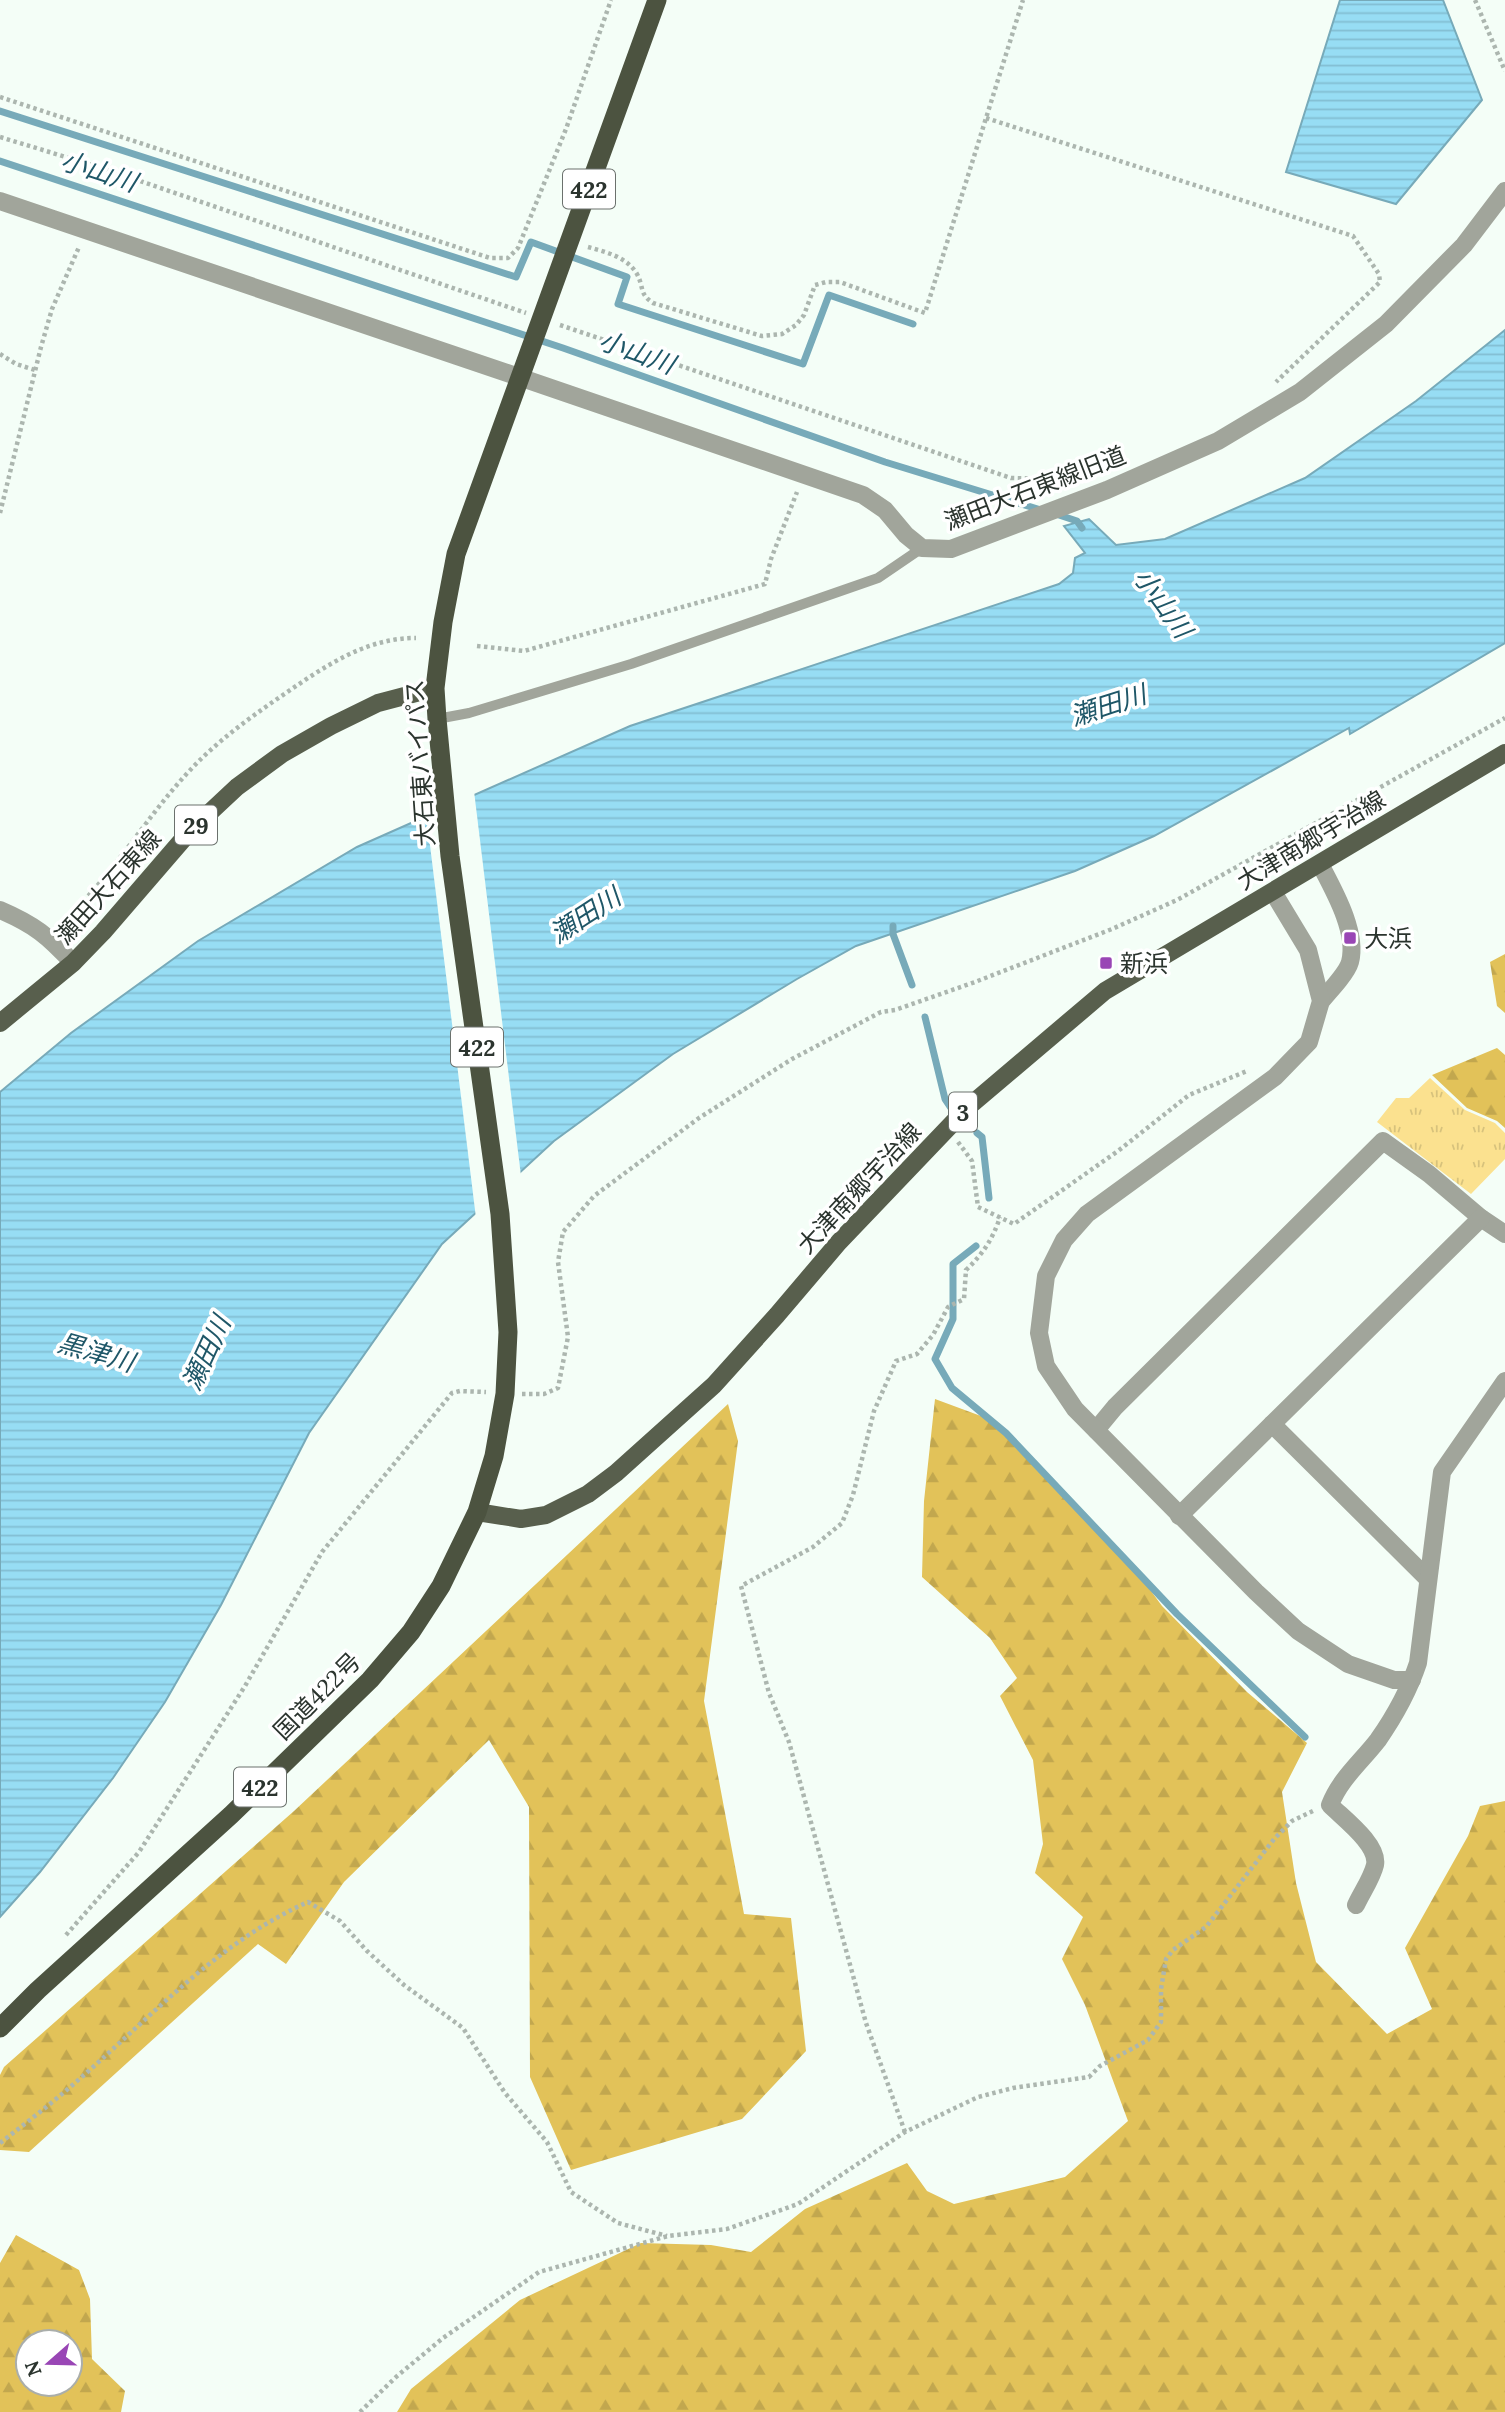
<svg xmlns="http://www.w3.org/2000/svg" width="1505" height="2412" viewBox="0 0 1505 2412" font-family="Lora,'Noto Sans JP',serif">
<style>
.grass{fill:url(#grass-tufts)}
.forest{fill:url(#forest-firs);fill-rule:evenodd}
.water{fill:url(#water-rules);stroke:#77aab9;stroke-width:2}
.pier{fill:#f4fef7}
.lines{fill:none;stroke-linecap:round;stroke-linejoin:round}
.stream{stroke:#77aab9;stroke-width:7}
.path{stroke:#acb6af;stroke-width:4.5;stroke-dasharray:3.5 3.5;stroke-linecap:butt}
.service{stroke:#a1a59b;stroke-width:10}
.minor{stroke:#a1a59b;stroke-width:18}
.tertiary{stroke:#a1a59b;stroke-width:18}
.primary{stroke:#585f4d;stroke-width:18}
.trunk{stroke:#4c5340;stroke-width:19}
.poi-dot{fill:#9946b5;stroke:#fff;stroke-width:2.5}
.labels{text-anchor:middle;dominant-baseline:central;stroke-width:7;stroke-linejoin:round;paint-order:stroke}
.shield{fill:#fff;stroke:#6b716d;stroke-width:2}
.shield-label{font-size:23px;font-weight:bold;fill:#2b342e}
.street-label{font-size:24px;fill:#2b342e;stroke:#fff}
.poi-label{font-size:24px;fill:#2b342e;stroke:#fff;text-anchor:start}
.water-label{font-size:26px;font-style:italic;fill:#1f5768;stroke:#fff}
</style>
<defs>
<pattern id="grass-tufts" width="24" height="20" patternUnits="userSpaceOnUse" patternTransform="scale(1.75)"><rect width="24" height="20" fill="#fbe18f"/><path d="M3 7l-1-3M5 7V3M7 7l1-3M15 17l-1-3M17 17v-4M19 17l1-3" fill="none" stroke="#d7c27c"/></pattern>
<pattern id="forest-firs" width="22" height="20" patternUnits="userSpaceOnUse" patternTransform="scale(1.75)"><rect width="22" height="20" fill="#e2c259"/><path d="M5 1l3.5 6h-7zM16 11l3.5 6h-7z" fill="#c2a74e"/></pattern>
<pattern id="water-rules" width="6" height="5" patternUnits="userSpaceOnUse" patternTransform="scale(1.75)"><rect width="6" height="5" fill="#97ddf4"/><path d="M0 2.5h6" fill="none" stroke="#82bed2"/></pattern>
</defs>
<rect width="100%" height="100%" fill="#f4fef7"/>
<polygon class="grass" points="1430,1078 1465,1110 1495,1123 1505,1133 1505,1159 1471,1194 1377,1122 1396,1098 1409,1098"/>
<g class="forest">
<polygon points="1505,954 1505,1013 1497,1006 1490,962"/>
<polygon points="1497,1048 1505,1055 1505,1128 1497,1121 1467,1108 1432,1075"/>
<polygon points="935,1399 989,1419 1140,1576 1162,1606 1247,1692 1307,1743 1282,1792 1296,1883 1316,1962 1387,2034 1432,2009 1405,1948 1468,1836 1480,1806 1505,1801 1505,2412 397,2412 411,2389 520,2300 641,2243 711,2245 751,2252 805,2209 907,2163 927,2191 954,2204 1065,2177 1128,2121 1085,2005 1062,1959 1083,1917 1035,1873 1043,1844 1033,1760 1000,1696 1017,1678 990,1638 922,1577 924,1501"/>
<polygon points="728,1404 738,1441 704,1701 744,1914 791,1918 806,2051 742,2119 571,2170 530,2077 529,1807 489,1740 344,1882 286,1964 258,1944 29,2152 0,2150 0,2075 4,2067 294,1811"/>
<path d="M 16,2235 L 79,2270 L 90,2299 L 92,2359 L 125,2391 L 121,2412 L 0,2412 L 0,2263 ZM 28,2342 L 70,2342 L 70,2384 L 28,2384 Z"/>
</g>
<g class="water">
<polygon points="1340,0 1443,0 1482,100 1396,204 1286,172"/>
<polygon points="1505,330 1505,643 1350,734 1349,728 1154,836 1075,871 856,946 797,979 673,1054 554,1141 442,1244 309,1433 221,1605 165,1702 113,1778 40,1872 0,1917 0,1092 71,1033 198,941 357,847 630,726 1059,584 1073,573 1075,558 1085,553 1064,526 1089,519 1116,545 1165,539 1305,478 1416,401"/>
</g>
<polygon class="pier" points="474,791 521,1176 476,1218 426,813"/>
<g class="lines">
<g class="stream">
<polyline points="0,111 516,277 531,242 627,277 618,304 803,364 829,295 913,324"/>
<polyline points="0,161 563,348 885,462 1041,510"/>
<polyline points="1056,514 1077,521 1082,528"/>
<polyline points="893,926 893,934 912,985"/>
<polyline points="925,1017 945,1099 951,1108"/>
<polyline points="977,1133 982,1137 989,1198"/>
<polyline points="976,1246 953,1264 953,1319 935,1359 952,1388 1006,1433 1177,1614 1305,1737"/>
</g>
<g class="path">
<polyline points="1475,0 1505,71"/>
<polyline points="0,97 490,258 508,258 518,248 566,129 611,0"/>
<polyline points="986,118 1353,236 1379,274 1380,282 1276,382"/>
<polyline points="0,137 102,168 526,313"/>
<path d="M 588,247 C 606,252 627,257 637,274 C 644,287 639,294 653,303 L 762,336 L 782,334 L 796,325 L 804,315 L 815,285 L 826,282 L 840,282 L 925,313 L 1023,0"/>
<polyline points="560,325 1011,478 1054,479 1072,483"/>
<polyline points="0,354 16,364 35,370"/>
<polyline points="0,513 41,347 52,309 79,247"/>
<polyline points="477,646 524,651 765,584 771,559 797,492"/>
<path d="M 58,925 C 68,915 79,906 89,895 C 128,852 159,800 201,759 C 233,728 271,703 308,678 C 342,656 375,638 416,638"/>
<polyline points="958,1142 972,1161 978,1207 1014,1224 1118,1151 1189,1095 1247,1071"/>
<polyline points="522,1394 544,1394 558,1388 568,1337 558,1262 563,1232 594,1196 699,1118 792,1059 881,1012 895,1010 975,982 1112,929 1177,900 1505,718"/>
<polyline points="66,1935 139,1852 245,1686 322,1552 452,1393 460,1391 486,1392"/>
<path d="M 905,2132 L 866,2023 L 789,1742 L 769,1693 L 741,1586 L 813,1547 L 842,1523 L 853,1495 L 874,1411 L 896,1361 L 917,1354 L 933,1335 L 948,1307 L 964,1299 L 966,1270 C 982,1255 993,1239 1000,1217"/>
<path d="M 0,2143 C 26,2123 51,2104 76,2082 C 149,2019 218,1942 308,1902 L 340,1921 L 367,1951 L 404,1985 L 463,2028 L 505,2093 L 547,2142 L 571,2192 L 618,2223 L 667,2236"/>
<polyline points="360,2412 396,2377 443,2338 539,2272 668,2236 727,2229 798,2204 905,2132 978,2097 1013,2088 1089,2077 1100,2066 1148,2040 1161,2022 1161,1989 1166,1959 1173,1950 1206,1927 1275,1838 1292,1821 1315,1810"/>
</g>
<polyline class="service" points="437,719 469,713 631,664 878,578 922,548"/>
<g class="minor">
<polyline points="519,377 863,495 885,510 906,535 922,548 951,549 1107,490 1218,441 1300,392 1386,324 1464,245 1505,191"/>
<path d="M 1320,864 C 1333,889 1358,932 1350,962 C 1347,973 1329,992 1321,1001"/>
<path d="M 0,910 C 35,925 48,936 73,963"/>
<polyline points="1272,1424 1428,1579"/>
<polyline points="1096,1430 1115,1407 1383,1141 1429,1174 1481,1218 1505,1234"/>
<polyline points="1179,1516 1481,1218"/>
<path d="M 1356,1905 C 1362,1892 1372,1878 1375,1865 C 1379,1845 1344,1819 1330,1805 C 1340,1779 1361,1762 1378,1740 C 1394,1717 1409,1690 1418,1663 L 1442,1472 L 1505,1381"/>
</g>
<g class="tertiary">
<polyline points="0,201 519,377"/>
<polyline points="1273,892 1308,950 1321,1001 1309,1042 1275,1077 1087,1214 1064,1240 1046,1276 1039,1333 1046,1366 1075,1409 1256,1592 1298,1631 1348,1664 1394,1680 1412,1680"/>
</g>
<g class="primary">
<polyline points="0,1023 73,963 103,932 191,830 237,787 282,754 331,726 378,703 435,688"/>
<polyline points="477,1512 521,1519 546,1515 588,1494 616,1473 714,1385 777,1315 839,1242 967,1108 1105,991 1505,753"/>
</g>
<polyline class="trunk" points="0,2028 38,1990 231,1815 370,1680 411,1632 441,1586 477,1512 494,1456 505,1394 508,1332 500,1214 450,856 437,719 435,688 443,622 456,554 657,0"/>
</g>
<g class="poi-dot">
<rect x="1343" y="931" width="14" height="14" rx="3.5"/>
<rect x="1099" y="956" width="14" height="14" rx="3.5"/>
</g>
<g class="labels">
<g class="shield">
<rect x="563" y="169.5" width="52" height="39" rx="5"/>
<rect x="175" y="805.5" width="42" height="39" rx="5"/>
<rect x="451" y="1027.5" width="52" height="39" rx="5"/>
<rect x="949" y="1092.5" width="28" height="39" rx="5"/>
<rect x="234" y="1767.5" width="52" height="39" rx="5"/>
</g>
<g class="shield-label">
<text x="589" y="189">422</text>
<text x="196" y="825">29</text>
<text x="477" y="1047">422</text>
<text x="963" y="1112">3</text>
<text x="260" y="1787">422</text>
</g>
<g class="street-label">
<text transform="translate(1035 488) rotate(-21)">瀬田大石東線旧道</text>
<text transform="translate(420 763) rotate(-94)">大石東バイパス</text>
<text transform="translate(1311 840) rotate(-31)">大津南郷宇治線</text>
<text transform="translate(108 887) rotate(-48)">瀬田大石東線</text>
<text transform="translate(859 1188) rotate(-47)">大津南郷宇治線</text>
<text transform="translate(317 1696) rotate(-45)">国道422号</text>
</g>
<g class="poi-label">
<text x="1364" y="938">大浜</text>
<text x="1120" y="963">新浜</text>
</g>
<g class="water-label">
<text transform="translate(99 171) rotate(18)">小山川</text>
<text transform="translate(637 352) rotate(20)">小山川</text>
<text transform="translate(1163 603) rotate(54)">小山川</text>
<text transform="translate(1108 705) rotate(-18)">瀬田川</text>
<text transform="translate(585 915) rotate(-33)">瀬田川</text>
<text transform="translate(96 1352) rotate(16)">黒津川</text>
<text transform="translate(206 1353) rotate(-65)">瀬田川</text>
</g>
</g>
<g transform="translate(49 2363) rotate(250)"><circle r="33" fill="#ffffff" stroke="#aaaeab" stroke-width="2"/>
<path d="M0-5L12 26L0 18L-12 26Z" fill="#9946b5"/>
<text y="-10" font-size="19" font-weight="bold" text-anchor="middle" fill="#2b342e">N</text>
</g>
</svg>
